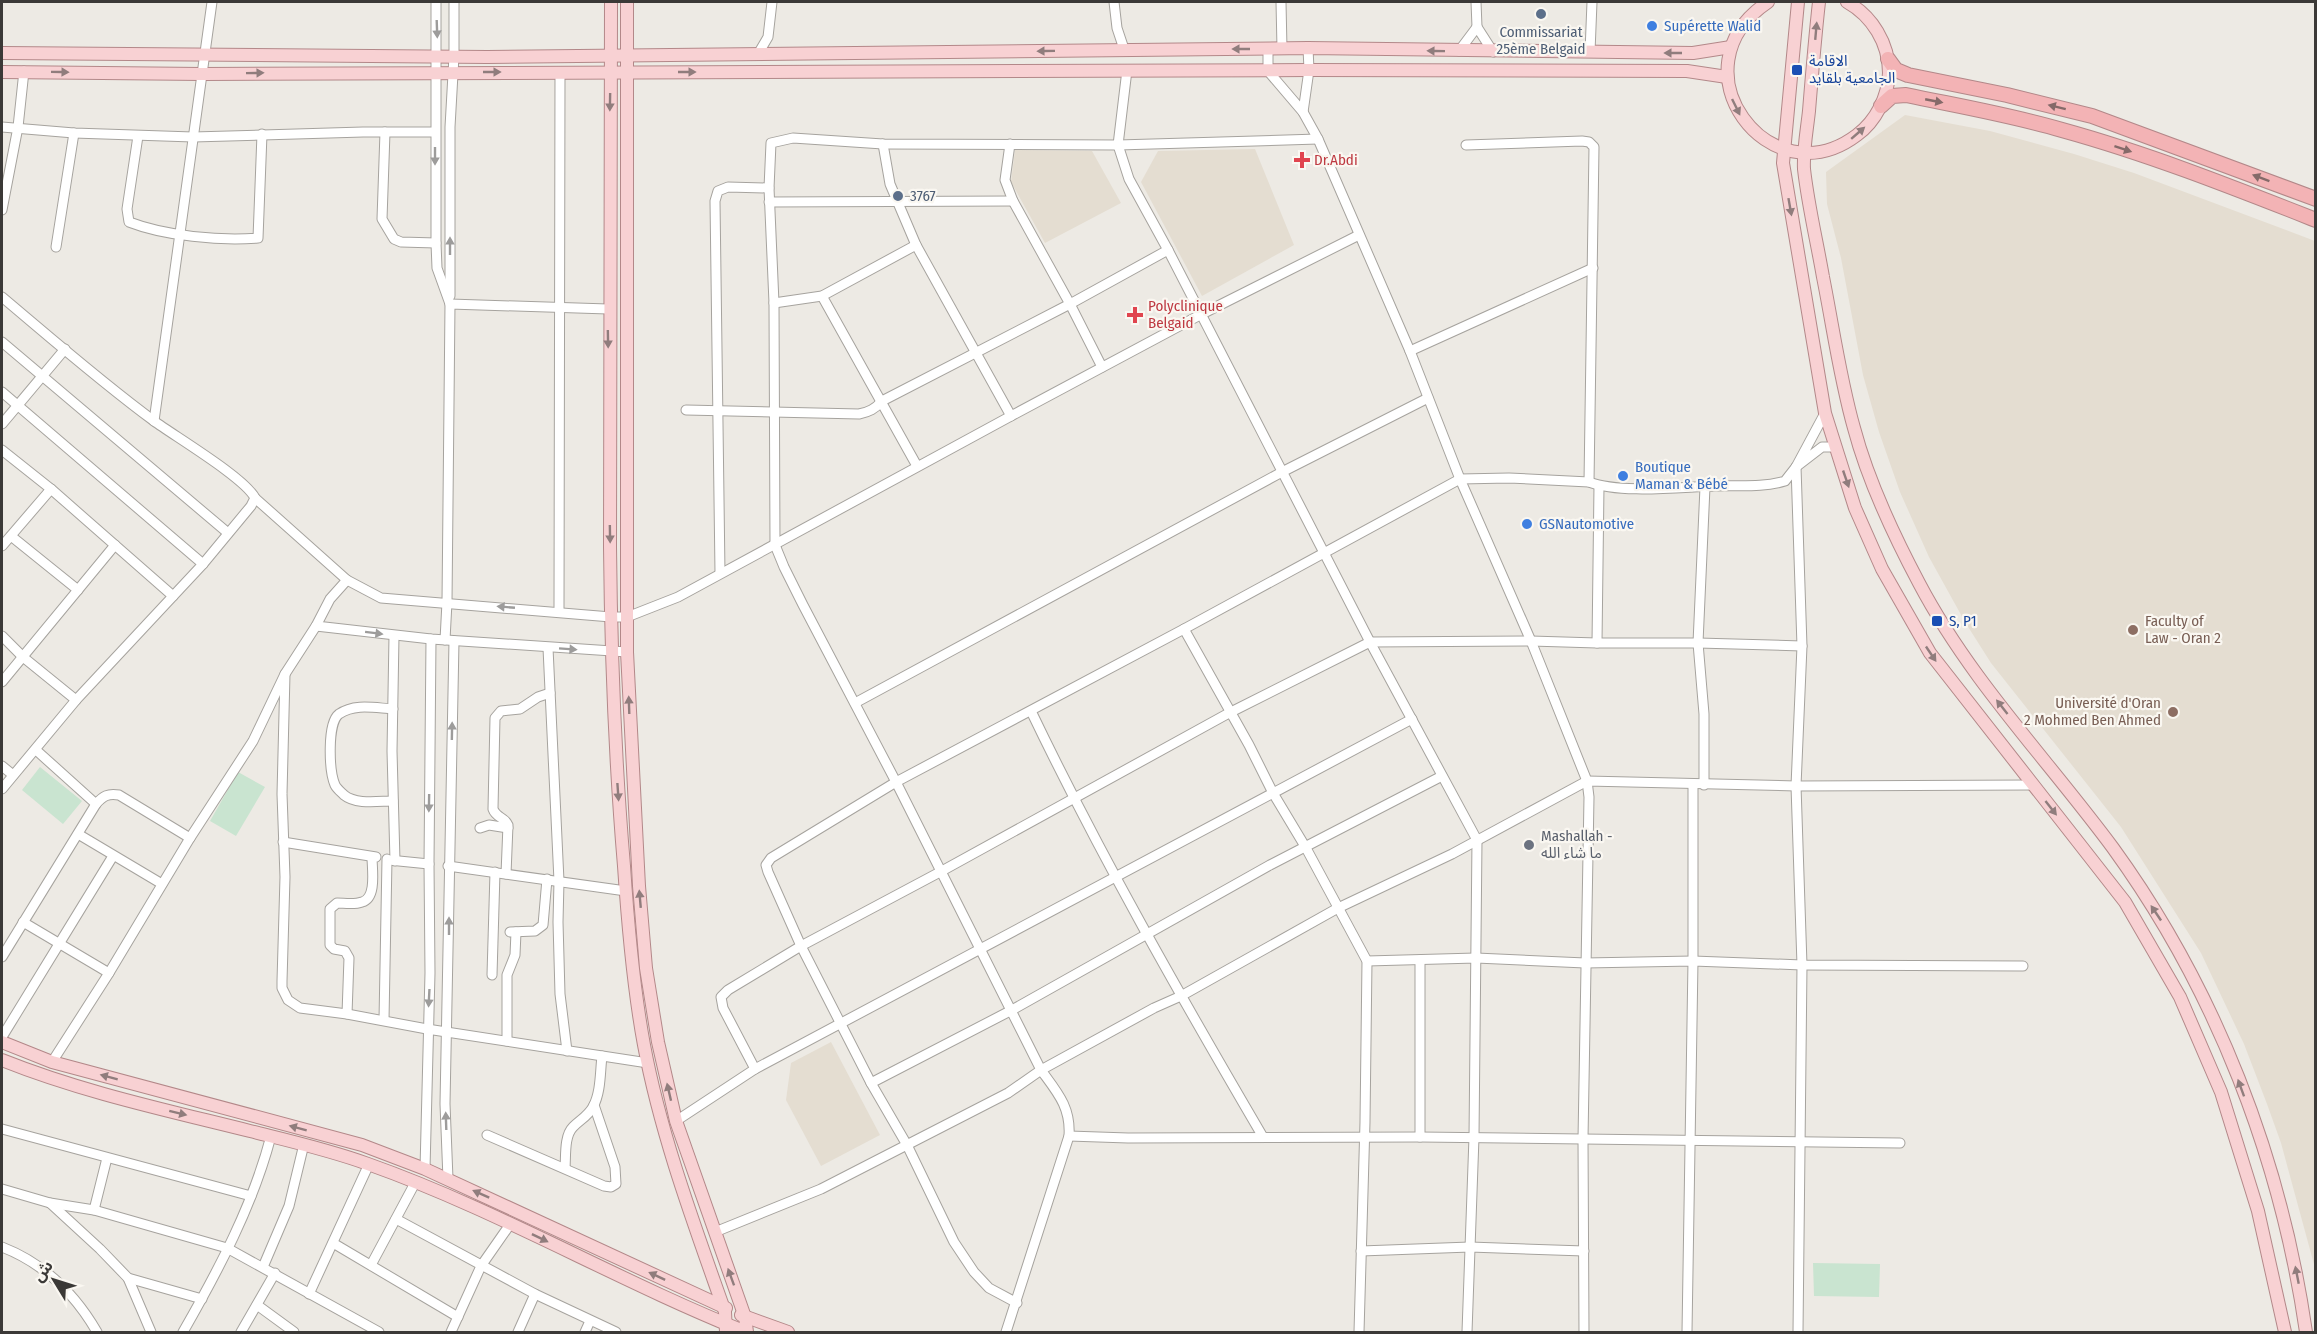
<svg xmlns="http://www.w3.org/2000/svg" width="2317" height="1334" viewBox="0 0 2317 1334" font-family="'Fira Sans Condensed','Noto Sans Arabic',sans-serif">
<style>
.built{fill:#e4ddd1}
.green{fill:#c9e4d0}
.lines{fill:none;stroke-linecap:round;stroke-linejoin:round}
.minor-casing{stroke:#a6a39e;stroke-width:11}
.major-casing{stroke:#b38889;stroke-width:14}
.highway-casing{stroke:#b38889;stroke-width:16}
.minor{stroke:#fff;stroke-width:9}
.major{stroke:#f8d1d3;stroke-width:12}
.highway{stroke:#f3b3b5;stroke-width:14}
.oneway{fill:#9d9c9b}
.oneway2{fill:#907d7d}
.oneway3{fill:#856a69}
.service-dot{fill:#5c6f8a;stroke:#faf7f1;stroke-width:2}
.shop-dot{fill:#3f7fe0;stroke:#faf7f1;stroke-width:2}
.transit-dot{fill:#1a4fb4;stroke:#faf7f1;stroke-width:2}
.health-dot{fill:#e0444e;stroke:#faf7f1;stroke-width:2}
.education-dot{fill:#8d6e63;stroke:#faf7f1;stroke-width:2}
.worship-dot{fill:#6b7280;stroke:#faf7f1;stroke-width:2}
.labels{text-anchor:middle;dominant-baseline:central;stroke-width:4.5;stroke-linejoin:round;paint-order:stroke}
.shop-label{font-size:15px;fill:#366cbe;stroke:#faf7f1;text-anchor:start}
.service-label{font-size:15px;fill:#4e5e75;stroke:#faf7f1}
.transit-label{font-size:15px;fill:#164399;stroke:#faf7f1;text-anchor:start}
.health-label{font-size:15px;fill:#be3a42;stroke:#faf7f1;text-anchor:start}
.education-label{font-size:15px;fill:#785e54;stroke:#faf7f1;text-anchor:start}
.worship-label{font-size:15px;fill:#5b616d;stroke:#faf7f1;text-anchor:start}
</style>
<rect width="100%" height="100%" fill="#edeae4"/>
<g class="built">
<polygon points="1905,115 1990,131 2074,154 2134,173 2315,241 2315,1268 2281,1143 2267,1104 2244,1044 2201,953 2121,827 1991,663 1965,622 1929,557 1900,492 1879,432 1863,375 1841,258 1827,204 1826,172"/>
<polygon points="1255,149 1294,245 1202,296 1141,182 1158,151"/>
<polygon points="1015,150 1092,151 1121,203 1045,243 1011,182"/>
<polygon points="831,1042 880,1135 821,1166 786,1100 791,1063"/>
</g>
<g class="green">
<polygon points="40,767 82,801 63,824 22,790"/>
<polygon points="238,772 265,787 236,836 210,821"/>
<polygon points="1813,1263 1880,1264 1879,1297 1814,1296"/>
</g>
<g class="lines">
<g class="minor-casing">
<g id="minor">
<polyline points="436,2 436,243 437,268 450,304"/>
<polyline points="1114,2 1117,28 1124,49"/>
<polyline points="1281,2 1282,49"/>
<polyline points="1476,2 1477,27"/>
<polyline points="1268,49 1268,71 1303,112 1318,139 1410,351 1460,479 1531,641 1587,781 1589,797 1583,1139 1584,1332"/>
<polyline points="1459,51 1477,27 1493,52"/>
<polyline points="1590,52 1592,2"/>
<polyline points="758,54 768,37 772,2"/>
<polyline points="1127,70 1118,145 1129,179 1168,250 1370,642 1477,840 1474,1137 1467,1332"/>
<polyline points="1303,112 1309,70 1308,48"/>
<polyline points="2,127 74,133 193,137 363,132 435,132"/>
<polyline points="385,132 382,219 394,239 401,242 436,243"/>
<path d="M 138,136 L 127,209 L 129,222 C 165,236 220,241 258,238 L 262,134"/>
<polyline points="883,144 890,184 916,245 1011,416"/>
<polyline points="1010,144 1005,180 1013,201 1070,304 1102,367"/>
<polyline points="1466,145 1582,141 1589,142 1594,147 1589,482"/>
<polyline points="769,202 1013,201"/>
<polyline points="2,210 18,127 24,71"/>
<polyline points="56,247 74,133"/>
<polyline points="450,296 450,127 454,56 454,2"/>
<polyline points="822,296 917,466"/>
<path d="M 2,297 C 52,339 101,382 154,421 C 176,437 245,478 255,498 L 251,506 L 203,564 L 76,700 L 2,789"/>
<polyline points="774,303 822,296 916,245"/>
<polyline points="2,342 228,533"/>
<polyline points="1410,351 1593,268"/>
<polyline points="2,392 203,564"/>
<path d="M 686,410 L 859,414 C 869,412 875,409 882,401 L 1070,304 L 1168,250"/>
<polyline points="1825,413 1796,467 1822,447 1835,447"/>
<polyline points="154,421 212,2"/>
<polyline points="2,424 65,349"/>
<polyline points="2,450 51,489 173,596"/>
<polyline points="1796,467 1802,646 1796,786 1802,965 1798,1332"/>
<polyline points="255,498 347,580 381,598 611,617 627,617 678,597 1011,416 1200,315 1359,235"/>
<polyline points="11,536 78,590"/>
<polyline points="2,546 51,489"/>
<polyline points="720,573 715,201 718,191 728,187 769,188"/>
<polyline points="559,612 560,72"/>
<polyline points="316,626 431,639 627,652"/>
<polyline points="1184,629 1249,745 1273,793 1306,848 1367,961 1365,1122 1359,1332"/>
<polyline points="2,636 23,657 76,700"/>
<polyline points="394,636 392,751 395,861"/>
<polyline points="445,640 447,602 450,304 608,309"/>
<polyline points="1597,643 1599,486"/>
<polyline points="548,648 559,881 558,922 560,994 567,1051"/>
<polyline points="285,674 282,794 285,877 282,981 282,988 288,1000 300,1008 347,1014 427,1029 648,1063"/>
<polyline points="2,682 115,545"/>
<polyline points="855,703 1282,472 1428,398"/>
<path d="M 393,709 C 375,708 355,703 339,714 C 327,723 329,771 335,785 C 337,789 341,792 344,795 C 356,805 379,801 393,801"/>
<path d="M 1031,711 C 1101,857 1181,997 1263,1137"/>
<polyline points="36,750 96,804"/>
<polyline points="2,766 13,775"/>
<polyline points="1704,785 1704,714 1698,643 1705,487"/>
<polyline points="480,828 489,825 508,828"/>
<polyline points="78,834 162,884"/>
<polyline points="190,838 253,741 285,674 316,626 330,599 347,580"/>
<polyline points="283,842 376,857"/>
<polyline points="389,860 429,864"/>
<polyline points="448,866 626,891"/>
<path d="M 506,874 L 508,825 C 505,817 496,818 493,809 L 495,718 L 501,711 L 520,709 L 538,697 L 550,693"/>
<polyline points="23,922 109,973"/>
<polyline points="510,932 535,931 543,925 547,879"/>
<path d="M 2,957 L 96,804 C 103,796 108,793 119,795 L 190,838 L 109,973 L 52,1062"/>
<polyline points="1420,960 1420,1137"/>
<polyline points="1367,961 1476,958 1585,963 1693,961 1802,965 2023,966"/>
<polyline points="492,975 495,872"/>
<path d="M 347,1014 L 349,958 L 345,951 L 334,949 L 330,945 L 330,909 L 337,903 C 344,903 354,905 362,902 C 377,898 372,869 372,857"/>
<polyline points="384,1020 387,859"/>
<polyline points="2,1037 113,856"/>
<polyline points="507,1041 507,975 515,955 516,932"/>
<polyline points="755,1069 723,1008 721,997 728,990 801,946 940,872 1229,713 1370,642 1531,641 1597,643 1698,643 1802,646"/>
<polyline points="871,1083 1012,1010 1270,865 1442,776"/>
<polyline points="676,1121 755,1069 1412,719"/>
<polyline points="2,1129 251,1196"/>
<polyline points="487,1135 604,1186 611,1187 616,1184 615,1167 594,1105"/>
<polyline points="1069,1136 1128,1138 1420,1137 1900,1143"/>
<path d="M 565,1168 C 566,1156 564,1136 573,1127 C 580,1120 588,1116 593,1107 C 601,1092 600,1073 602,1056"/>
<polyline points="425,1169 430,973 429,864 431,639"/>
<polyline points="448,1179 445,1104 454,641"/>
<polyline points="2,1189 50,1203 100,1249 128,1278 151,1332"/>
<polyline points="50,1203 94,1210 227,1248 379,1332"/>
<polyline points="94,1210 107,1158"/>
<polyline points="396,1219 535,1294 616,1332"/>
<polyline points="715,1232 821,1189 1008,1093 1041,1070 1154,1008 1181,996 1338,908 1452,854 1587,781 1796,786 2032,785"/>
<polyline points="333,1243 458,1317"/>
<path d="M 2,1247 C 43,1263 75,1294 97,1332"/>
<polyline points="1361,1251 1470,1247 1584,1251"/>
<polyline points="371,1265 415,1183"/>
<polyline points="263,1267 289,1206 304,1144"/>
<polyline points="128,1278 202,1299"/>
<polyline points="309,1294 369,1164"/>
<path d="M 1017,1303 L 989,1288 L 974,1272 L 954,1242 L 907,1145 L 871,1083 L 801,946 L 768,872 L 766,865 L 771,858 L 896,782 L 1184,629 L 1460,479 L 1509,478 L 1589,482 C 1621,494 1680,487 1715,486 C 1739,485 1761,488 1785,481 L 1796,467"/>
<polyline points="257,1305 294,1332"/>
<path d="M 183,1332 C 218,1271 253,1205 271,1136"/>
<polyline points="241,1332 275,1273"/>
<polyline points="451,1332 481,1266 511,1223"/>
<polyline points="518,1332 535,1294"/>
<polyline points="585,1332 590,1321"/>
<path d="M 1006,1332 L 1069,1136 C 1071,1107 1057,1092 1041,1070 L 896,782 L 803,605 L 784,567 L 775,545 L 774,303 L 769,188 L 771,143 L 793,138 L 883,144 L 1118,145 L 1318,139"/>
<polyline points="1687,1332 1693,961 1693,784"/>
</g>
</g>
<g class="major-casing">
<g id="major">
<path d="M 611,2 C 609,183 609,365 610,547 C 611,654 615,760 624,866 C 628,926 633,986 644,1045 C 661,1136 694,1224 725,1312 L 726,1332"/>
<polyline points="627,2 627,652 639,886 646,968 658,1042 676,1121 745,1317 747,1332"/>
<path d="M 1768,2 C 1670,68 1770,201 1857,135 C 1876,121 1888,97 1889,73 C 1889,43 1872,16 1847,2"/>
<polyline points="1798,2 1783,163 1825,413 1855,508 1882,569 1930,653 2125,902 2180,997 2221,1092 2258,1211 2285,1332"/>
<path d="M 1819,2 C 1815,38 1812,74 1809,111 C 1807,130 1803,150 1804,169 C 1808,205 1817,242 1823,277 C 1833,327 1840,379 1854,428 C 1868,481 1893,534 1919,583 C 1970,680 2048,760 2113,848 C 2216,990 2281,1159 2306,1332"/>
<polyline points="2,53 487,57 1308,48 1693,53 1731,47"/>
<polyline points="2,72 202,74 1309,70 1687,71 1727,77"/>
<polyline points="2,1042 52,1062 362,1145 425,1169 726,1308"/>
<path d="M 2,1060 C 82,1092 166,1110 250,1131 C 290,1141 330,1150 368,1164 C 498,1210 618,1281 746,1332"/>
<polyline points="741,1315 788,1332"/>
</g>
</g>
<g class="highway-casing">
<g id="highway">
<polyline points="1888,59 1896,70 1908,75 2007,95 2092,116 2316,199"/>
<path d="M 1881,106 L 1892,96 L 1906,95 C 1958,106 2011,115 2062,130 C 2149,154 2232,187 2316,220"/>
</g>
</g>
<use href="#minor" class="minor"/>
<use href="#major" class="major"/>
<use href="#highway" class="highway"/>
</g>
<defs><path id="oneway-solid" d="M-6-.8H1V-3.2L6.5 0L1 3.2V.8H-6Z" transform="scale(1.5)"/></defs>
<g class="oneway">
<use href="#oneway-solid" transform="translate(437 29) rotate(88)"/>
<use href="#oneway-solid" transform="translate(435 156) rotate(90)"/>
<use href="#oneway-solid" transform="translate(450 246) rotate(-90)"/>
<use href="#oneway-solid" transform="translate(506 607) rotate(-175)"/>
<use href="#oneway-solid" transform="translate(374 633) rotate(7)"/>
<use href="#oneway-solid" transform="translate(568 649) rotate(4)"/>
<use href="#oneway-solid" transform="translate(452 731) rotate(-89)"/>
<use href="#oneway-solid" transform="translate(429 803) rotate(91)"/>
<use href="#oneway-solid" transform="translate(449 926) rotate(-90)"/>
<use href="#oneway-solid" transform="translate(429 998) rotate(93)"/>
<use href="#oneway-solid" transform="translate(446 1121) rotate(-92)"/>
</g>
<g class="oneway2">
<use href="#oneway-solid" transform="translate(1816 31) rotate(-85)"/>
<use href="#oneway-solid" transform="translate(1241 49) rotate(180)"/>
<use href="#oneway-solid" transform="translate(1046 51) rotate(179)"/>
<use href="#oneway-solid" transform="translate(1436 51) rotate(-179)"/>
<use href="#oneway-solid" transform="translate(1673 53) rotate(-180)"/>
<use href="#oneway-solid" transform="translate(60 72) rotate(1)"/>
<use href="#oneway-solid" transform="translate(492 72)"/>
<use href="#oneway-solid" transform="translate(687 72)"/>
<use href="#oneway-solid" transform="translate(255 73) rotate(-1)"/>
<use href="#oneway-solid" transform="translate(610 102) rotate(91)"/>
<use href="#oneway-solid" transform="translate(1736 107) rotate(64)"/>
<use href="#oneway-solid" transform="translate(1858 133) rotate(-41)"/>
<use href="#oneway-solid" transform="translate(1790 207) rotate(80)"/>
<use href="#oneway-solid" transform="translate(608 339) rotate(89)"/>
<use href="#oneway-solid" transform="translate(1846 479) rotate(71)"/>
<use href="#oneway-solid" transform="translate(610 534) rotate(89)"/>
<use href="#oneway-solid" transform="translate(1931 654) rotate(56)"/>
<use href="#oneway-solid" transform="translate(629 705) rotate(-92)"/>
<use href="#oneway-solid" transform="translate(2002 707) rotate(-128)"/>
<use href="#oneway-solid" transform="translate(618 792) rotate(86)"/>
<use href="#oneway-solid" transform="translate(2051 808) rotate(52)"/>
<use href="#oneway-solid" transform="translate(640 899) rotate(-95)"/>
<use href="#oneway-solid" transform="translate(2156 913) rotate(-124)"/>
<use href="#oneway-solid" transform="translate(109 1077) rotate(-165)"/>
<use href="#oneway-solid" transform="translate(2241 1088) rotate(-110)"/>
<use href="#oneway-solid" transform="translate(669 1092) rotate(-103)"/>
<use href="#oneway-solid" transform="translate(178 1113) rotate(14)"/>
<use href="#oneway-solid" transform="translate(298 1128) rotate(-165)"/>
<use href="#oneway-solid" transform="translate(481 1194) rotate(-156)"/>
<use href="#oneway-solid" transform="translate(540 1238) rotate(26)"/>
<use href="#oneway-solid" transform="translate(2297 1275) rotate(-101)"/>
<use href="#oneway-solid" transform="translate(657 1276) rotate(-155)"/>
<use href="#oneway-solid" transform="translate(731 1277) rotate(-110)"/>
</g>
<g class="oneway3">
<use href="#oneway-solid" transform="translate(1934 101) rotate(11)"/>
<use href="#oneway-solid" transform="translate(2057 107) rotate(-166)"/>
<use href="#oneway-solid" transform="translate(2123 149) rotate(18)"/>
<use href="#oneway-solid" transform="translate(2261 178) rotate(-159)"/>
</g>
<g class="service-dot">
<circle cx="1541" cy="14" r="6"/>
<circle cx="898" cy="196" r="6"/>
</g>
<g class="shop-dot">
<circle cx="1652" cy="26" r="6"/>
<circle cx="1623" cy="476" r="6"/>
<circle cx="1527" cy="524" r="6"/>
</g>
<g class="transit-dot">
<rect x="1791" y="64" width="12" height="12" rx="3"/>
<rect x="1931" y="615" width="12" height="12" rx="3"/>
</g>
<g class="health-dot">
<path d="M1299 151h6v6h6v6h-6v6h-6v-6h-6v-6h6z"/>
<path d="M1132 306h6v6h6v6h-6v6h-6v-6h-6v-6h6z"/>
</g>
<g class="education-dot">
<circle cx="2133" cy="630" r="6"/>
<circle cx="2173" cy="712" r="6"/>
</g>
<circle class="worship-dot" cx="1529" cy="845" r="6"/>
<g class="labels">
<g class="shop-label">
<text x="1664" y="26">Supérette Walid</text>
<text x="1635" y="467">Boutique<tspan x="1635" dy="17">Maman &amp; Bébé</tspan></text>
<text x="1539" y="524">GSNautomotive</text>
</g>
<g class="service-label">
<text x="1541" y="32">Commissariat<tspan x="1541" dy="17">25ème Belgaid</tspan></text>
<text x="910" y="196" text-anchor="start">3767</text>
</g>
<g class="transit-label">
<text x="1809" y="61">الاقامة<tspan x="1809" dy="17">الجامعية بلقايد</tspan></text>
<text x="1949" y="621">S, P1</text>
</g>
<g class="health-label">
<text x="1314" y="160">Dr.Abdi</text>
<text x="1148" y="306">Polyclinique<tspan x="1148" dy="17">Belgaid</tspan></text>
</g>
<g class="education-label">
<text x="2145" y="621">Faculty of<tspan x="2145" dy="17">Law - Oran 2</tspan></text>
<text x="2161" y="703" text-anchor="end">Université d'Oran<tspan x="2161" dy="17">2 Mohmed Ben Ahmed</tspan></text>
</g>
<g class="worship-label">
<text x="1541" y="836">Mashallah -<tspan x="1541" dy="17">ما شاء الله</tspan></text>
</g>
</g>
<rect width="2317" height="1334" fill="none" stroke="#3b3937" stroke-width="6"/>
<g transform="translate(54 1280) rotate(308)" stroke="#faf7f1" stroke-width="4.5" paint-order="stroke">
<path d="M0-4.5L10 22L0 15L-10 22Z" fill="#3b3937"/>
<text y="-9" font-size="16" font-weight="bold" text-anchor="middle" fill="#3b3937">ش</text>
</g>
</svg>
